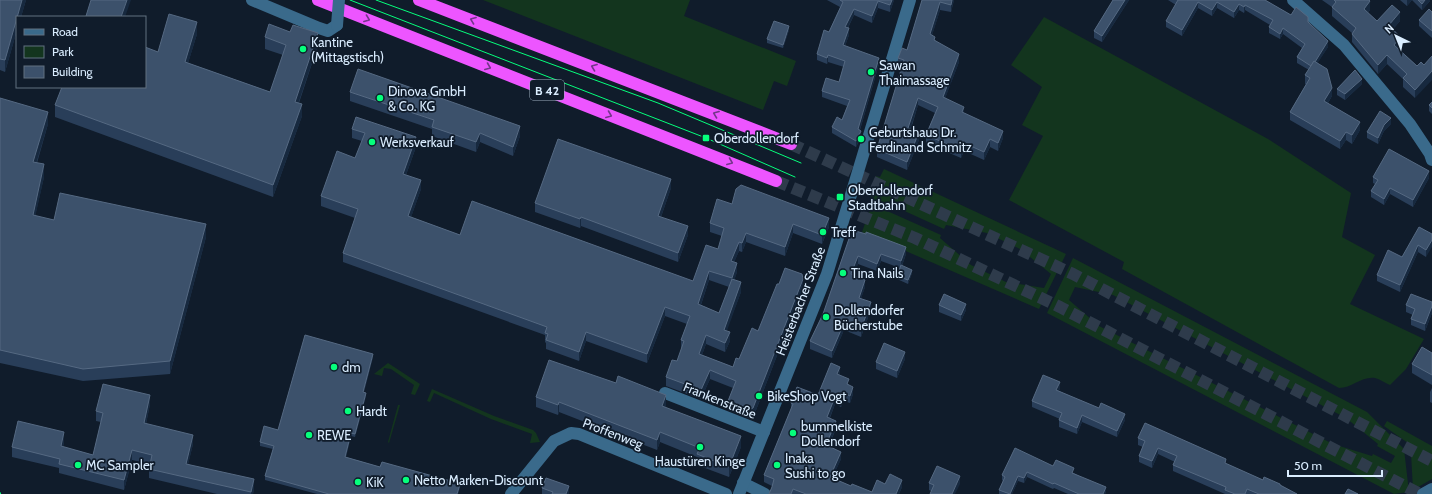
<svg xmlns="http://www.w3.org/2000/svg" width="1432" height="494" viewBox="0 0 1432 494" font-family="Cabin,sans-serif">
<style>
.green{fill:#13351e;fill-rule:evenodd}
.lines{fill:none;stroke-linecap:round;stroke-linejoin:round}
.highway-tunnel{stroke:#2e3b4b;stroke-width:12;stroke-dasharray:12 6;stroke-linecap:butt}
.minor{stroke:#3a6a8b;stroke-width:12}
.highway{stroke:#ed55ff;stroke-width:12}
.tram{stroke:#06ff7c;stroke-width:1}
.rail{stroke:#06ff7c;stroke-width:3;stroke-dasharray:6 5;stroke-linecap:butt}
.minor-bridge{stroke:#3a6a8b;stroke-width:12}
.wall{fill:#293e59;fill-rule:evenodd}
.shaded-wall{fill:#17293f}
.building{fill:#3c516b;stroke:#556982}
.oneway{stroke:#73368a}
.poi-dot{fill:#06ff7c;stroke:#101c2b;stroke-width:1.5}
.labels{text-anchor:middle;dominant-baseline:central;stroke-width:3.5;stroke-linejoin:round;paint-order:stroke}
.shield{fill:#101c2b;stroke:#9daebf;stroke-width:1}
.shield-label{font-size:12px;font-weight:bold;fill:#daedff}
.poi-label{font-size:13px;fill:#daedff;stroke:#101c2b;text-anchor:start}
.street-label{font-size:13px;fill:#daedff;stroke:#101c2b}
</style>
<rect width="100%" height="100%" fill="#101c2b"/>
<g class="green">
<polygon points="483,0 690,0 684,16 796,61 787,86 774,81 763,110"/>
<path d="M 1044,17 L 1268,139 L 1351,193 L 1342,237 L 1375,255 L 1350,304 L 1424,339 L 1406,369 L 1390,385 C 1385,383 1380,379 1375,378 C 1362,376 1352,388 1339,388 L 1122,269 L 1124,262 L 1009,200 L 1043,136 L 1022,125 L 1042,87 L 1011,65 Z"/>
<path d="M 884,169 L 1066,254 L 1039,309 L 862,232 L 874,198 L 870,196 L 876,176 L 880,177 ZM 887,203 L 944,229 L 946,225 L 987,233 L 1020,249 L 1051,274 L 1044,288 L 1006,282 L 971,265 L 940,238 L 941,235 L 885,210 Z"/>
<path d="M 1073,258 L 1367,412 L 1404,449 L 1409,492 L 1394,494 L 1047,313 ZM 1075,287 L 1113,295 L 1346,418 L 1378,444 L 1377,446 L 1395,456 L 1391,463 L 1373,454 L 1372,456 L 1333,444 L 1099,326 L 1069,300 Z"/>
<polygon points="388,363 420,384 415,395 411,394 414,385 391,369 384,368 382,376 374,374"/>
<polygon points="432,389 494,416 533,430 536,433 540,442 530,443 532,434 491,419 434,393 430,402 427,401"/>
<polygon points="398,405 400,405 389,443 388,442"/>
<polygon points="1387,421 1432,446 1432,479 1413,490 1411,453 1408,443 1384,426"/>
</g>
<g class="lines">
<g class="highway-tunnel">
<polyline points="791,144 1073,274 1432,461"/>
<polyline points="776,181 915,238 1060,307 1420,494"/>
</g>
<g class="minor">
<polyline points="252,0 319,28 328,31 337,25"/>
<polyline points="1293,0 1344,45 1410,124 1430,154 1432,160"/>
<polyline points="665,393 764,432"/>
<polyline points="743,483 765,494"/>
<polyline points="511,494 554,441 571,433 579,434 726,494"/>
<polyline points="739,494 827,274 910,0"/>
<polyline points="1423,494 1432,489"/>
</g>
<g class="highway">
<polyline points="318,0 776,181"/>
<polyline points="419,0 791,144"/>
</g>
<g class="tram">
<polyline points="350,0 706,138 795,177"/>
<polyline points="376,0 658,103 801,163"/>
</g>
<polyline class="rail" points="0,494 1,494"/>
<polyline class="minor-bridge" points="337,25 339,0"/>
</g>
<g class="wall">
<polygon points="0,0 26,0 21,17 17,17 17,30 5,72 0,70"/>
<polygon points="827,0 894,0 890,12 878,8 872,23 854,15 848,28 849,35 845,46 879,64 860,130 861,137 856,147 832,133 832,127 842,120 847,106 822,97 822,91 839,82 844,67 828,62 827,64 817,60 817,54 829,32 840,7"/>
<polygon points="922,0 954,0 951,12 940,10 932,35 935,40 959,62 945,98 964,113 1003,138 998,151 990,147 984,160 964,151 961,158 926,143 926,135 935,113 918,105 911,129 919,140 907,170 877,157 877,149 902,67 898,65 898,58 907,50"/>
<polygon points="1113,0 1129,0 1102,42 1094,38 1094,31"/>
<polygon points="1168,0 1265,0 1291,15 1308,22 1328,47 1317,63 1332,96 1328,103 1360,130 1352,144 1346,140 1340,149 1290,120 1290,112 1306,84 1305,84 1305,75 1309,70 1297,63 1297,57 1302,48 1283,34 1280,39 1269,33 1269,27 1270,25 1245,10 1244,13 1239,10 1234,18 1217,8 1212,16 1198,8 1182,36 1166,27 1166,21 1176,5"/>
<polygon points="1322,0 1369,0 1370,10 1368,13 1377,21 1400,21 1393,29 1400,46 1398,49 1417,66 1415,98 1403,87 1403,79 1387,64 1378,74 1352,42 1352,33 1332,16 1332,7"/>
<polygon points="1400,0 1430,0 1430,1 1422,10 1412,0 1407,6"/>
<polygon points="1432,12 1432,38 1419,26 1419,20"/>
<polygon points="789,30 783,48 767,43 767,39"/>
<polygon points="197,34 188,63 270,92 283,55 265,49 265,37 318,45 299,103 302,116 273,197 55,117 55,105 158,52"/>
<polygon points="1362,84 1345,100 1337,95 1337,89"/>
<polygon points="350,92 520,136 513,156 480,142 476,152 432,136 432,129 350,101"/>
<polygon points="0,98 48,124 37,163 44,177 35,216 54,220 206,237 170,374 83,381 0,363"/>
<polygon points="1432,102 1432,114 1429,111 1429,105"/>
<polygon points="1391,124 1384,131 1378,144 1367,138 1367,132"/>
<path d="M 352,129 L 416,147 L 406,175 L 421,189 L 411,217 L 460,235 L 693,281 L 718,249 L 722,236 L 710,232 L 710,223 L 732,204 L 829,227 L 822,244 L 793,233 L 785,256 L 746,242 L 742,252 L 739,251 L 734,262 L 737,272 L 734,280 L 741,292 L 726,331 L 730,341 L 725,352 L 706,344 L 702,355 L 733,367 L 739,359 L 758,331 L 803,288 L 753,418 L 751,419 L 728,410 L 728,401 L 733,388 L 710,379 L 701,399 L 666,386 L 666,377 L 677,361 L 681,350 L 681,340 L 687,324 L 665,316 L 647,363 L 586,341 L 579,361 L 546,349 L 546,343 L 545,342 L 545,335 L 343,262 L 343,253 L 355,218 L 321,206 L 321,196 L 355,158 L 362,141 L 352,138 ZM 709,280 L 729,287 L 719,313 L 701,305 Z"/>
<polygon points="1373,177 1429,178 1413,207 1390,194 1384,205 1371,197 1371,191 1375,184 1373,183"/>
<polygon points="671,188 661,217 688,235 678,262 581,226 580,228 535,212 535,203"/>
<polygon points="852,230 906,254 902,266 912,273 908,284 897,279 897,276 900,268 881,261 877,271 858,264 853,275 865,287 861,298 871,309 861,337 844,330 832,358 810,349 810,341 823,314"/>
<polygon points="1432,234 1426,257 1418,252 1400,292 1377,281 1377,275"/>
<polygon points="1432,302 1432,313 1425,331 1411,325 1411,319 1413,315 1406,312 1406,305"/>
<polygon points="939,305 966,310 961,321 939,312"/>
<polygon points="1432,353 1432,385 1412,373 1412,364"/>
<polygon points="373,357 364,392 366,396 355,437 351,436 346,457 380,467 461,484 458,494 317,494 265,480 265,476 273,449 260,446 260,442 278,430"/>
<polygon points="905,359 897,378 876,369 876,362"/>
<polygon points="840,375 849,385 853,394 850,403 844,401 841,407 835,404 830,418 836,428 829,447 841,459 832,478 851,486 872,492 885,484 902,487 899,494 769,494 772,486 764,482 764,475 791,409 791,403 818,395"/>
<polygon points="1060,388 1059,391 1125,420 1117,437 1082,422 1077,434 1059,427 1059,420 1060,419 1032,407 1032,401"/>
<polygon points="1432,388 1432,403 1430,402 1430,392"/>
<polygon points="536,397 666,405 665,407 741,447 729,477 697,465 697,457 660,442 657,450 559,412 558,415 536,407"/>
<polygon points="150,404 146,424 193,444 188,464 254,489 253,494 217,494 149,478 149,469 150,464 132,460 124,490 59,473 59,468 12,457 12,447 64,442 63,447 93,455 101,422 96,421 96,411"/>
<polygon points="1138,438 1226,464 1263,480 1280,485 1297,494 1225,494 1173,471 1173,465 1175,462 1158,454 1152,468 1139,462 1139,456 1143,447 1138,445"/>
<polygon points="1053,466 1074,473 1106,492 1105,494 1068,494 1054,488 1053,489 1027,477 1024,483 1018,481 1012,494 999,494 999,490 1003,481 1002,480 1002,475"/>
<polygon points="929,483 960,484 931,491 929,490"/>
<polygon points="542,488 569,493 568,494 542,494"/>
</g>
<g class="shaded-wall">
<polygon points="22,0 26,0 21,17 17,17"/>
<polygon points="127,0 131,0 125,17 121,17"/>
<polygon points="892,0 894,0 890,12 890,5"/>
<polygon points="952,0 954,0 951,12 951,5"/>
<polygon points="1125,0 1129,0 1102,42 1102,36"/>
<polygon points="1407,0 1412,0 1407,6"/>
<polygon points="1425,0 1430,0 1430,1 1422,10 1422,4"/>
<polygon points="878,1 878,8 872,23 872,16"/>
<polygon points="1370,1 1370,10 1364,18 1364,9"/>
<polygon points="940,2 940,10 930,42 930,34"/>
<polygon points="1198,2 1198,8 1182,36 1182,30"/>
<polygon points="1217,2 1217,8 1212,16 1212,10"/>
<polygon points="1239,4 1239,10 1234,18 1234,12"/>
<polygon points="1245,5 1245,10 1244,13 1244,7"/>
<polygon points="854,9 854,15 845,33 845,27"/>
<polygon points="1400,12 1400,21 1389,34 1389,25"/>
<polygon points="17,18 17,30 5,72 5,60"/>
<polygon points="197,22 197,34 185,73 185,62"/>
<polygon points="789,26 789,30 783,48 783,45"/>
<polygon points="849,28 849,35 843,51 843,45"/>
<polygon points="1283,28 1283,34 1280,39 1280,34"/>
<polygon points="318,33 318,45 295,113 295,102"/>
<polygon points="1400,37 1400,46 1394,53 1394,45"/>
<polygon points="1328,41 1328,47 1312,72 1312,66"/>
<polygon points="959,54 959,62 943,104 943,97"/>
<polygon points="828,55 828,62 827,64 827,58"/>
<polygon points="1387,55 1387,64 1378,74 1378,65"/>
<polygon points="879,58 879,64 858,136 858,129"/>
<polygon points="1432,71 1432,80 1415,98 1415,90"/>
<polygon points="1362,79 1362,84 1345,100 1345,94"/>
<polygon points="1332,88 1332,96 1324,109 1324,101"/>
<polygon points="918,98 918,105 908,136 908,128"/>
<polygon points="302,104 302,116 273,197 273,185"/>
<polygon points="964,107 964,114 962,112"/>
<polygon points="48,112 48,124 33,174 33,162"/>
<polygon points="1391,118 1391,124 1384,131 1378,144 1378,138 1384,125"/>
<polygon points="1360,122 1360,130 1352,144 1352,135"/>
<polygon points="520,126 520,136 513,156 513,147"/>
<polygon points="861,131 861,137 856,147 856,141"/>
<polygon points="1003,131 1003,138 998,151 998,143"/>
<polygon points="919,132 919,140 907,170 907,162"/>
<polygon points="1346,132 1346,140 1340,149 1340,141"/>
<polygon points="480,133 480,142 476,152 476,142"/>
<polygon points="416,137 416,147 403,183 403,174"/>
<polygon points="990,139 990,147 984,160 984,152"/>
<polygon points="964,143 964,151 961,158 961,150"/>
<polygon points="44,164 44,177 33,227 33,215"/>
<polygon points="1429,171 1429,178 1413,207 1413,200"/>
<polygon points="671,179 671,188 658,225 658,216"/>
<polygon points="421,180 421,189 408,226 408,216"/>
<polygon points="1390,188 1390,194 1384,205 1384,199"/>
<polygon points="581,217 581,226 580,228 580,219"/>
<polygon points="829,218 829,227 822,244 822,235"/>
<polygon points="206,224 206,237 170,374 170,361"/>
<polygon points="793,224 793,233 785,256 785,247"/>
<polygon points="688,226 688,235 678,262 678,253"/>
<polygon points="746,233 746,242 742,252 742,243"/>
<polygon points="1432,240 1432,247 1426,257 1426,250"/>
<polygon points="739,242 739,251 731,270 731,261"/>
<polygon points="1418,245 1418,252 1400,292 1400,285"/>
<polygon points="906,247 906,254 901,268 901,261"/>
<polygon points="881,254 881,261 877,271 877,264"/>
<polygon points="858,256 858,264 851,281 851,274"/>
<polygon points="737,263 737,272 732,288 732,278"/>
<polygon points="912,270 912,273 908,284 908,280"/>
<polygon points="709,271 709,280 698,313 698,304"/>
<polygon points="803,279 803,288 753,418 751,419 751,409"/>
<polygon points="865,280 865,287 859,305 859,298"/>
<polygon points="741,282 741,292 724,339 724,330"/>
<polygon points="871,302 871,309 861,337 861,329"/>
<polygon points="966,304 966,310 961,321 961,315"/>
<polygon points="1432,306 1432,313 1425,331 1425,324"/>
<polygon points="665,307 665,316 647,363 647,354"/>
<polygon points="844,323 844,330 832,358 832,351"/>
<polygon points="586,332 586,341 579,361 579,352"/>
<polygon points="730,332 730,341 725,352 725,343"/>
<polygon points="706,335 706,344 699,363 699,354"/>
<polygon points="905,352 905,359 897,378 897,371"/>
<polygon points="373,354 373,357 363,395 363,392"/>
<polygon points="840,367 840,375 837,374"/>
<polygon points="710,370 710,379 701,399 701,390"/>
<polygon points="1060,382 1060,388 1056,397 1056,390"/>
<polygon points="853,387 853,394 850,403 850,396"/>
<polygon points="366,393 366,396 355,437 355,434"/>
<polygon points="844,393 844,401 841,407 841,399"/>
<polygon points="150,395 150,404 144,433 144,423"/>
<polygon points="666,395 666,405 662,416 662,406"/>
<polygon points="835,397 835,404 827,424 827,417"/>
<polygon points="559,402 559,412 558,415 558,405"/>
<polygon points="1125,414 1125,420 1117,437 1117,431"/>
<polygon points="1082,415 1082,422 1077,434 1077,428"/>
<polygon points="836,421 836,428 826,453 826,445"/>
<polygon points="64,432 64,442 61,456 61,446"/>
<polygon points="660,432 660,442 657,450 657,440"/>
<polygon points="351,433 351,436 345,460 345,457"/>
<polygon points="193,435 193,444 186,473 186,464"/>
<polygon points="741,436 741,447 729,477 729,467"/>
<polygon points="1158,448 1158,454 1152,468 1152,461"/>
<polygon points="132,450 132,460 124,490 124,480"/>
<polygon points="841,452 841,459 830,484 830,477"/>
<polygon points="1027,472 1027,477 1024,483 1024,478"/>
<polygon points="960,476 960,484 955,494 952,494"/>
<polygon points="1018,476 1018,481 1012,494 1010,494"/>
<polygon points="254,479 254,489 253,494 251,494"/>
<polygon points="902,480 902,487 899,494 896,494"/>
<polygon points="461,481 461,484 458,494 457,494"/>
<polygon points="569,486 569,493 568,494 566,494"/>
<polygon points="1106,487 1106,492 1105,494 1103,494"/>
</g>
<g class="building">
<polygon points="0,0 22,0 5,60 0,59"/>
<polygon points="91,0 127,0 121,17 87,17 87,16 86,16"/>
<polygon points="840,0 892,0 890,5 878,1 872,16 854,9 845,27 849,28 843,45 879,58 858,129 861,131 856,141 832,127 837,117 842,120 850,100 822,91 826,78 839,82 845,61 828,55 827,58 817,54 824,30 829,32 843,2"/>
<polygon points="922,0 952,0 951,5 940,2 930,34 935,37 934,40 959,54 943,97 964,107 962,112 1003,131 998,143 990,139 984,152 964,143 961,150 926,135 938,107 918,98 908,128 919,132 907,162 877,149 904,60 898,58 902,48 907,50"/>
<polygon points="1113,0 1125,0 1102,36 1094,31"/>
<polygon points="1178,0 1265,0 1291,15 1296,7 1308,17 1308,22 1328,41 1315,62 1314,61 1311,66 1297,57 1305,44 1283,28 1280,34 1269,27 1273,20 1245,5 1244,7 1239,4 1234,12 1217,2 1212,10 1198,2 1182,30 1166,21"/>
<polygon points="1334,0 1369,0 1370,1 1364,9 1377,21 1392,5 1400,12 1389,25 1400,37 1394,45 1417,66 1421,62 1424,65 1432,56 1432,71 1415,90 1403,78 1407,74 1387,55 1378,65 1352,34 1356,28 1332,7 1336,2"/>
<polygon points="1418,0 1425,0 1422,4"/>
<polygon points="1429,9 1432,12 1432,31 1419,20"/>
<polygon points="169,14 197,22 185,62 270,92 286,45 265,37 269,24 290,32 293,25 318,33 295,102 302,104 273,185 55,105 62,87 145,87 145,47 158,52"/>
<polygon points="774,21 789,26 783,45 767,39"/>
<polygon points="1314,61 1327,69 1332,88 1324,101 1360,122 1352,135 1346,132 1340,141 1290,112 1310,78 1305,75"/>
<polygon points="358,69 520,126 513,147 480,133 476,142 432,127 434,120 350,92"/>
<polygon points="1355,70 1362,79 1345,94 1337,89"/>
<polygon points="0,98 48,112 33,162 44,164 33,215 54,220 60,193 206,224 170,361 83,369 0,350"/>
<polygon points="1432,102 1432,108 1429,105"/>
<polygon points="1380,111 1391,118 1384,125 1378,138 1367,132"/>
<polygon points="356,117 416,137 403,174 421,180 408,216 460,235 472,201 693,281 706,245 718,249 724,228 710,223 717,199 732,204 736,189 741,185 829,218 822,235 793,224 785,247 746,233 742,243 739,242 731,261 737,263 732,278 709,271 698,304 719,313 732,279 741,282 724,330 730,332 725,343 706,335 699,354 733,367 736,358 739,359 752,328 758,331 777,284 779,284 785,268 802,274 803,279 753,408 751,409 728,401 736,381 710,370 701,390 666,377 672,360 677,361 684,341 681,340 690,316 665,307 647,354 586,332 579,352 546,340 548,334 545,333 547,327 343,253 358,209 321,196 337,151 355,158 365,133 352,129"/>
<polygon points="558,139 671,179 658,216 688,226 678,253 581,217 580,219 535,203"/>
<polygon points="1389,149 1429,171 1413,200 1390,188 1384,199 1371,191 1378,180 1373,177"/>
<polygon points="1419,227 1432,234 1432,240 1426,250 1418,245 1400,285 1377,275 1388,250 1402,257"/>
<polygon points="852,230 866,234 866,232 906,247 901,261 881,254 877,264 858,256 851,274 865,280 859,298 871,302 861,329 844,323 832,351 810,341 823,314"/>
<polygon points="901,265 912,270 908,280 897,276"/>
<polygon points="944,294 966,304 961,315 939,305"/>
<polygon points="1411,294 1432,302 1432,306 1425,324 1411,319 1415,309 1406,305"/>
<polygon points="305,335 373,354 363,392 366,393 355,434 351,433 345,457 380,467 382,462 451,481 452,478 461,481 457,494 329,494 265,476 274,446 260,442 264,426 278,430"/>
<polygon points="884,343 905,352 897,371 876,362"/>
<polygon points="1422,347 1432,353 1432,375 1412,364"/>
<polygon points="549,360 616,383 618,376 666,395 662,406 741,436 729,467 697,454 700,448 660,432 657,440 559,402 558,405 536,397"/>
<polygon points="831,363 840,367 837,374 849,379 847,384 853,387 850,396 844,393 841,399 835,397 827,417 836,421 826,445 841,452 830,477 851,486 852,484 872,492 877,480 885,484 890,474 902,480 896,494 806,494 793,489 791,494 769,494 772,487 774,479 764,475 793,404 791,403 797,387 818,395"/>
<polygon points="1043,375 1060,382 1056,390 1099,408 1101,403 1125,414 1117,431 1082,415 1077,428 1059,420 1062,413 1032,401"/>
<polygon points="103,384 150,395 144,423 193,435 186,464 254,479 251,492 149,469 152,455 132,450 124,480 59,464 60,459 12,447 18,421 64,432 61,446 93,455 103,413 96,411"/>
<polygon points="1145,423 1226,459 1225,463 1263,480 1264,477 1280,484 1280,485 1297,494 1259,494 1247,489 1245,494 1235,494 1225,490 1226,487 1173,465 1177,456 1158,448 1152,461 1139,456 1145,441 1138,438"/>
<polygon points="1015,448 1053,466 1056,460 1074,468 1072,473 1106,487 1103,494 1079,494 1054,483 1053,484 1027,472 1024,478 1018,476 1010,494 999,490 1005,477 1002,475"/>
<polygon points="937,466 960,476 952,494 930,494 934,485 929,483"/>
<polygon points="546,478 569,486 566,494 552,494 553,492 542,488"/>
<polygon points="1348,489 1358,494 1345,494"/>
</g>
<defs><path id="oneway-chevron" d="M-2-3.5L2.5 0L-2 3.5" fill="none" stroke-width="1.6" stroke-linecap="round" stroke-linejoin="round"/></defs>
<g class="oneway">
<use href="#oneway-chevron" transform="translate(367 19) rotate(21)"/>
<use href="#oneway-chevron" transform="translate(473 20) rotate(-159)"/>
<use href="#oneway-chevron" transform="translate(488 67) rotate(22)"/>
<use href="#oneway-chevron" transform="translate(594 67) rotate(-159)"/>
<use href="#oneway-chevron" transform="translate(716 114) rotate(-159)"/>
<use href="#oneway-chevron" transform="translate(609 115) rotate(22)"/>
<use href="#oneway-chevron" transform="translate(730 162) rotate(22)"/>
</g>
<g class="poi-dot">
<circle cx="303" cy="49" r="4"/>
<circle cx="871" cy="72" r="4"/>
<circle cx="380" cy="98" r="4"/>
<rect x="702" y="134" width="8" height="8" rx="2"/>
<circle cx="861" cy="139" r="4"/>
<circle cx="372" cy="142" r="4"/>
<rect x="836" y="193" width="8" height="8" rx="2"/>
<circle cx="823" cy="232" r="4"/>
<circle cx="843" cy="273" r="4"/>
<circle cx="826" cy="317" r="4"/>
<circle cx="334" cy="367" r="4"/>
<circle cx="759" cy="396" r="4"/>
<circle cx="348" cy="411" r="4"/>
<circle cx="793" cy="433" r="4"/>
<circle cx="309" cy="435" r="4"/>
<circle cx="700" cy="447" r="4"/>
<circle cx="78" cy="465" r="4"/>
<circle cx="777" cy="465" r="4"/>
<circle cx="406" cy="480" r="4"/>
<circle cx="358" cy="482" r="4"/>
</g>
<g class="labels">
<rect class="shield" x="530" y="80" width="34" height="20" rx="3"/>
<g class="shield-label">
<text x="547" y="90">B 42</text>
</g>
<g class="poi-label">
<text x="311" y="42">Kantine<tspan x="311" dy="15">(Mittagstisch)</tspan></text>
<text x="879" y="65">Sawan<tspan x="879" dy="15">Thaimassage</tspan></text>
<text x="388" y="91">Dinova GmbH<tspan x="388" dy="15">&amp; Co. KG</tspan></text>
<text x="869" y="132">Geburtshaus Dr.<tspan x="869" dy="15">Ferdinand Schmitz</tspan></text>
<text x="714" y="138">Oberdollendorf</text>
<text x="380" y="142">Werksverkauf</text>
<text x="848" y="190">Oberdollendorf<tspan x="848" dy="15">Stadtbahn</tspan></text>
<text x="831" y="232">Treff</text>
<text x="851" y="273">Tina Nails</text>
<text x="834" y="310">Dollendorfer<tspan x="834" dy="15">Bücherstube</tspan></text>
<text x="342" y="367">dm</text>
<text x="767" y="396">BikeShop Vogt</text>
<text x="356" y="411">Hardt</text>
<text x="801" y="426">bummelkiste<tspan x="801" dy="15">Dollendorf</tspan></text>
<text x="317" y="435">REWE</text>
<text x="785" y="458">Inaka<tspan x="785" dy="15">Sushi to go</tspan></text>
<text x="700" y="461" text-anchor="middle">Haustüren Kinge</text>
<text x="86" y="465">MC Sampler</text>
<text x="414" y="480">Netto Marken-Discount</text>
<text x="366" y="482">KiK</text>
</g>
<g class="street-label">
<text transform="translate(800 301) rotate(-69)">Heisterbacher Straße</text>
<text transform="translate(720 400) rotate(22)">Frankenstraße</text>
<text transform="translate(613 433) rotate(21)">Proffenweg</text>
</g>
</g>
<rect x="16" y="16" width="130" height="72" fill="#101c2b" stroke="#617080"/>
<rect x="24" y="29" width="20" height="6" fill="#3a6a8b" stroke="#617080"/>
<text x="52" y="36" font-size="12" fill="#daedff">Road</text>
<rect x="24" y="46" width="20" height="12" fill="#13351e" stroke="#617080"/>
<text x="52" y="56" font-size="12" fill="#daedff">Park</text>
<rect x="24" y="66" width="20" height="12" fill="#3c516b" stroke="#617080"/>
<text x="52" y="76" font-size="12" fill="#daedff">Building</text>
<g transform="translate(1396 36) rotate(317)" stroke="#101c2b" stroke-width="3" paint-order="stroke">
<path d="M0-3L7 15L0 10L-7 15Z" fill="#daedff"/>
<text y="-6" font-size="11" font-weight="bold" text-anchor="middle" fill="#daedff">N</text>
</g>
<path d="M1288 470v6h94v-6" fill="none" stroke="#daedff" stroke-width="2"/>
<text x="1294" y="470" font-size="12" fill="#daedff" stroke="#101c2b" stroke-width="3" paint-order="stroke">50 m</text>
</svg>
